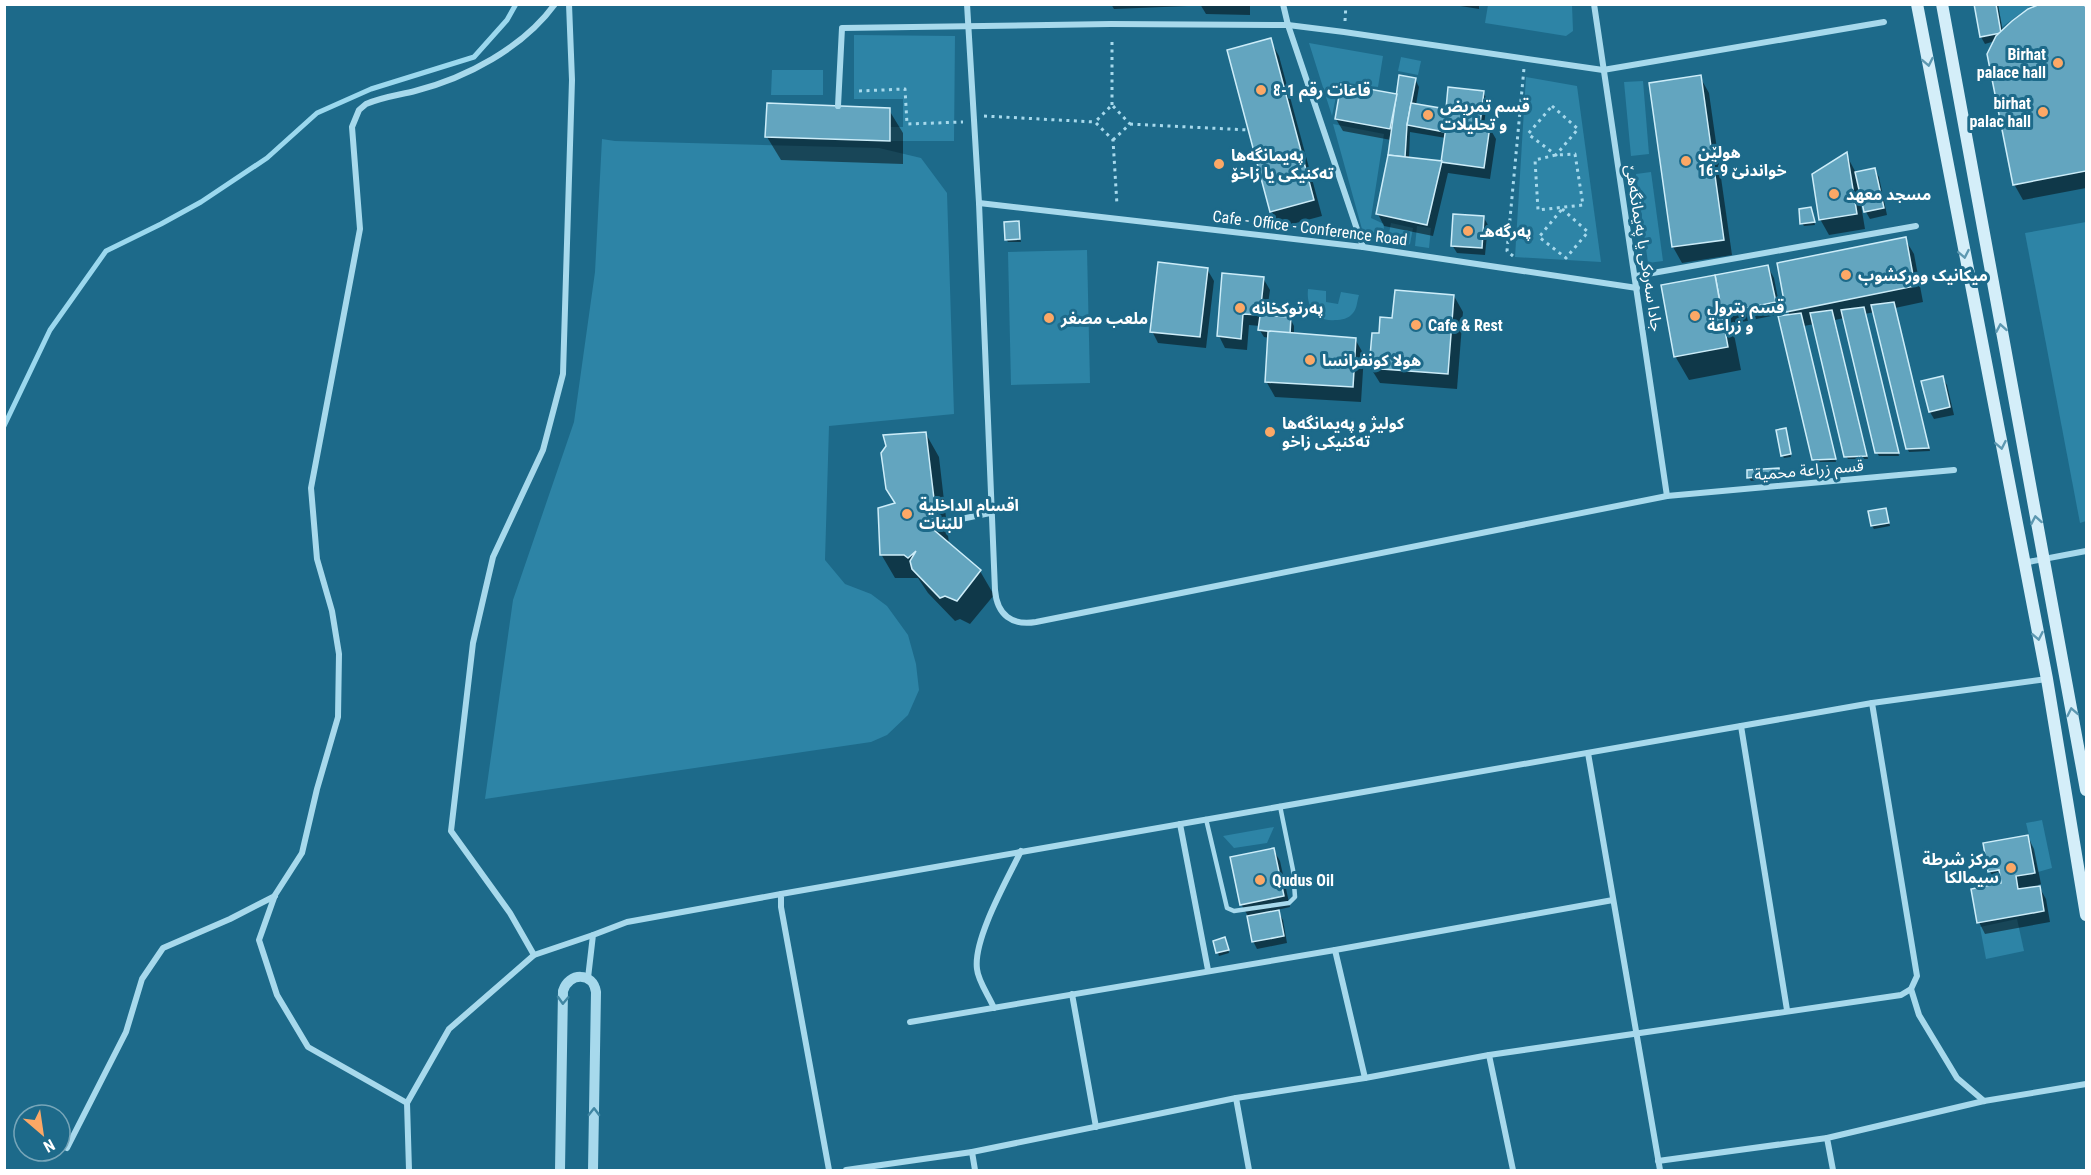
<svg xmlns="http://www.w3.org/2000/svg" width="2091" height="1175" viewBox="0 0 2091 1175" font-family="'Roboto Condensed','Noto Sans Arabic',sans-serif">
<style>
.green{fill:#2d84a6}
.shadow{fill:#0007;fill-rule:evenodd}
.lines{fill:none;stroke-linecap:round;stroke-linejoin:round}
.stream{stroke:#9bd8ee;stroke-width:5}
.building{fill:#63a5bf;stroke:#cdedf9;stroke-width:1.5}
.path{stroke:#a7d9ec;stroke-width:3;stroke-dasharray:3 4.5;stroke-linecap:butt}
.service{stroke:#a7d9ec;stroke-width:4.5}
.minor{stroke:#a7d9ec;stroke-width:6}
.tertiary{stroke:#a7d9ec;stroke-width:10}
.secondary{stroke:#d4eef9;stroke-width:12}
.oneway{stroke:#5d98b1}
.oneway2{stroke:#4086a2}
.poi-dot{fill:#fca866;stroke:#1d6a8a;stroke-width:2}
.labels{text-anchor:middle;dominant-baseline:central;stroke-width:6;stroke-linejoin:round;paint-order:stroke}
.poi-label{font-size:16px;font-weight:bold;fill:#fff;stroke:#1d6a8a;text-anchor:start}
.street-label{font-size:16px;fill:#fff;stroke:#1d6a8a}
</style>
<rect width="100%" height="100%" fill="#1d6a8a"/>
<g class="green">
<polygon points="1488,5 1572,5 1573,31 1566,36 1485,23"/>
<polygon points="1998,5 2032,4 2032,5 2002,27"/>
<polygon points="854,35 955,36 954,141 890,141 890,127 903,127 903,99 854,99"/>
<polygon points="1309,43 1383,56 1378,87 1339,82 1332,116"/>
<polygon points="1401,57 1421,61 1418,75 1398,71"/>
<polygon points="772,70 823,70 823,95 771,95"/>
<polygon points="1526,77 1577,86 1601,262 1515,257"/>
<polygon points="1643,81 1649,154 1631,156 1624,82"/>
<polygon points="1333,124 1384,134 1371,218 1384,224 1383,243 1365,240"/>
<polygon points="602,139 615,141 879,148 921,158 947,193 954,414 829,426 825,560 845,584 871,594 887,606 908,635 916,664 919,690 908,715 887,735 871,742 485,799 513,600 574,422 595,272"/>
<polygon points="1651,172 1663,261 1648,263 1636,174"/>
<polygon points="2086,222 2086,521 2080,523 2025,233"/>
<polygon points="1391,223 1413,228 1410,244 1405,247 1387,243"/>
<polygon points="1417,226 1431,228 1429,248 1415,246"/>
<polygon points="1087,250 1090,383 1011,385 1008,252"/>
<path d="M 1308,289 L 1326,291 L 1326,302 L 1338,304 L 1341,292 L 1359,295 C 1357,301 1357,309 1353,313 C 1348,319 1342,320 1335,320 C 1316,322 1306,307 1308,289 Z"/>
<polygon points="2042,820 2052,868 2038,872 2026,823"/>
<polygon points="1274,827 1267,843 1234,848 1223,836"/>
<polygon points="2017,919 2024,951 1986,959 1980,927"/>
</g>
<g class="shadow">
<polygon points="1111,4 1187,4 1188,6 1114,9"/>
<polygon points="1200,4 1250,4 1250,15 1206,14"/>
<polygon points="1448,4 1479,4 1479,9"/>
<polygon points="1975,4 1998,4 2003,32 2081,5 2086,9 2086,188 2023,200 2014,184 1995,41 1985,44 1981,37"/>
<polygon points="1270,40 1279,56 1322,216 1281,227 1272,212 1229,51"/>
<polygon points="1700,77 1709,93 1732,255 1682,263 1673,247 1650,84"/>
<path d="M 1415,79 L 1419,87 L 1416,105 L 1447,111 L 1483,92 L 1487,100 L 1484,126 L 1489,127 L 1496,139 L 1490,179 L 1448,173 L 1433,236 L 1384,226 L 1378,214 L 1391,140 L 1343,131 L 1336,119 L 1397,96 ZM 1410,132 L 1446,138 L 1443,162 L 1409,159 Z"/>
<polygon points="889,110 903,133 903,164 781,160 767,137"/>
<polygon points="1846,154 1856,173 1874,169 1879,177 1887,215 1870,219 1866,212 1861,193 1859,193 1865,229 1829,235 1820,219"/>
<polygon points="1811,209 1815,225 1804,226 1802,223"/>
<polygon points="1484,218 1488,225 1485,255 1457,253 1452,245"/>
<polygon points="1018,223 1021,242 1008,242 1006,239"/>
<polygon points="1905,239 1914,254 1923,302 1895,308 1930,451 1909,452 1907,448 1874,312 1865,314 1899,456 1879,456 1877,453 1844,318 1835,320 1868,459 1848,459 1846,456 1814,324 1804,326 1836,462 1816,462 1790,316 1788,311"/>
<polygon points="1768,267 1774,278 1781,314 1732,324 1741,370 1689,380 1675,356 1663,286"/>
<polygon points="1207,269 1214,281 1206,348 1158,343 1152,331"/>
<polygon points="1263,278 1270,290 1268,304 1276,305 1281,313 1280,318 1290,318 1294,326 1294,335 1355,339 1364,355 1361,402 1275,397 1266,381 1269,338 1264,337 1259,329 1260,326 1249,325 1247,350 1225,348 1219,336"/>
<polygon points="1454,296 1463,312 1457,389 1380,383 1370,367 1380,335 1394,320"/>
<polygon points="1942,377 1947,385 1954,415 1934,419 1930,412"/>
<polygon points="1785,430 1791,457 1784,458 1782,455"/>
<polygon points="926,434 939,457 949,544 980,571 994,595 970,624 960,619 955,621 928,593 918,578 895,578 881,554 896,505"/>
<polygon points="1778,470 1781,478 1751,481 1749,478"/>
<polygon points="1885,509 1890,526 1874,529 1872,526"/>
<polygon points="2028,837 2034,849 2041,884 2038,885 2046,899 2050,922 1985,934 1979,922 1998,885 1990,872"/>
<polygon points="1273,849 1280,861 1290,907 1277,910 1283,920 1287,943 1257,949 1253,941 1248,916 1241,904"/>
<polygon points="1214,942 1226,942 1229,953 1219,956"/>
</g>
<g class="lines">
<polyline class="stream" points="4,426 50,330 106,251 161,224 201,202 267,158 317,113 371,89 474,57 507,20 516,4"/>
</g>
<g class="building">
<polygon points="1974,4 1996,4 2001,33 1980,37"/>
<polygon points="2040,4 2083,4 2086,7 2086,171 2013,185 1987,54 1996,36 2012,21 2028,9"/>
<polygon points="1271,38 1314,200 1270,212 1227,50"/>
<polygon points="1399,75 1416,78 1407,125 1405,157 1388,155"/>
<polygon points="1701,75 1724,240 1672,247 1649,83"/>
<polygon points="1341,84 1397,94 1390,129 1335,119"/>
<polygon points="1448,87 1484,91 1480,124 1447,120 1446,109"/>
<polygon points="767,103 890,108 890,141 765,137"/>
<polygon points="1411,103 1446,109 1447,120 1445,132 1407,125"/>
<polygon points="1447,120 1490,126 1484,168 1441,162"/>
<polygon points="1847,152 1857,214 1819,220 1812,174"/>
<polygon points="1388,155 1442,161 1427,225 1376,214"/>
<polygon points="1875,168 1884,208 1864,212 1855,172"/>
<polygon points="1811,207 1815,222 1800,224 1799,209"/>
<polygon points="1453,214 1484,216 1482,248 1451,246"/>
<polygon points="1019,221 1020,239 1005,240 1004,222"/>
<polygon points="1906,237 1915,286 1786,312 1777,263"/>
<polygon points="1158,262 1208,268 1200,337 1150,332"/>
<polygon points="1768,265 1776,302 1722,313 1715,275"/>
<polygon points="1222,273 1264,277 1260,315 1243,314 1241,339 1217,336"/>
<polygon points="1715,275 1728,347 1674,357 1661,285"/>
<polygon points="1395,290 1454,295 1448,374 1369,368 1372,333 1379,333 1380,317 1392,318"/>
<polygon points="1262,302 1277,304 1275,316 1291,317 1290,334 1258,330"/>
<polygon points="1894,302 1929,448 1906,449 1871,305"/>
<polygon points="1864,307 1899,453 1875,453 1841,310"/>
<polygon points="1832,310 1867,456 1844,457 1810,313"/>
<polygon points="1801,313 1836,459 1812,460 1778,316"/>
<polygon points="1270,331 1356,338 1353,387 1265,382 1268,332"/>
<polygon points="1943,376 1950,407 1929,412 1921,381"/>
<polygon points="1786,428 1791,454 1781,456 1776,430"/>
<polygon points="926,432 937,524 934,530 981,570 957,601 945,596 940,598 912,569 910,561 916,551 908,558 904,555 880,555 878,508 895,503 886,489 881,453 886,446 883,435"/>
<polygon points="1779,468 1780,475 1747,478 1747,470"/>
<polygon points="1886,508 1889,523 1871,526 1868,511"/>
<polygon points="2028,835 2035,873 2016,876 2018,889 2040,886 2044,911 1977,923 1971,889 2001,883 1999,870 1988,872 1983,843"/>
<polygon points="1274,848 1284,896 1240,905 1230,857"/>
<polygon points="1279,910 1284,936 1252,942 1247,916"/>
<polygon points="1225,937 1229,950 1216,953 1213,941"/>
</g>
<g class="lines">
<g class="path">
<polyline points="1345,21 1346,4"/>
<polyline points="859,91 905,89 907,124 963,122"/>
<polyline points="1112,105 1112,42"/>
<polygon points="1552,106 1578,129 1556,155 1528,134"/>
<polyline points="984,116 1095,122"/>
<polyline points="1130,124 1248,130"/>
<polyline points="1113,140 1130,124 1112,105 1095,122 1113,140 1117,205"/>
<polygon points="1575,154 1583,205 1538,210 1535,160 1556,155"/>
<polygon points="1562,209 1588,232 1566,258 1539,237"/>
<polyline points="1513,256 1507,251 1524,68"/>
</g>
<polyline class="service" points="1206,819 1227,908 1234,911 1289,903 1295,897 1293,870 1280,806"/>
<g class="minor">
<path d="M 967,4 L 979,203 L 995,590 C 997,615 1012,626 1036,622 L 1667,496 L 1954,470"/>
<polyline points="1283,4 1288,25 1363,247"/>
<polyline points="1594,4 1667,496"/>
<polyline points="838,106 842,28 1111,24 1288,25 1344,32 1603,70 1884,22"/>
<polyline points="979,203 1363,247 1637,288"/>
<polyline points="1636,276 1916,226"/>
<polyline points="937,524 990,513"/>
<polyline points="2023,563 2086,551"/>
<polyline points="1741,726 1787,1010"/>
<polyline points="1588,753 1660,1170"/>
<polyline points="1180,824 1208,970"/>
<polyline points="1335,950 1365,1078"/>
<polyline points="534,955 510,913 451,831 473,643 493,557 543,450 563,374 572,80 569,4"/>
<polyline points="588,978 593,935 627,922 781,894"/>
<polyline points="1911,989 1919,1015 1957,1078 1984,1101"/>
<polyline points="1072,994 1096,1127"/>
<path d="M 994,1008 C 989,996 978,981 977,969 C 973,939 1007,880 1021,851"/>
<polyline points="910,1022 1335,950 1613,900"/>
<polyline points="1489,1055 1513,1170"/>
<polyline points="1236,1098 1249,1170"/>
<path d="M 407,1103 L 308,1047 L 277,995 L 259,940 L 275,895 L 302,853 L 317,789 L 338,717 L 339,654 L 332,611 L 317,559 L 311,488 L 360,229 L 352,127 L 359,110 L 366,104 C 382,97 399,95 415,91 C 466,78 523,48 555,4"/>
<polyline points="67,1148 126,1032 142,979 163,948 230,919 275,896"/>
<polyline points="972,1152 975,1170"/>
<polyline points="1658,1161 1827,1138"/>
<polyline points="409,1170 407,1103 449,1029 534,955 593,935"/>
<polyline points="829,1170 781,907 781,894 1872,703 2047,679"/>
<polyline points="846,1170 972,1152 1236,1098 1365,1078 1489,1055 1901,995 1911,989 1917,976 1872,703"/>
<polyline points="1833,1170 1827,1138 1984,1101 2086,1084"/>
</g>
<path class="tertiary" d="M 560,1170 L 563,991 C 569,972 593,972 596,992 L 593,1170"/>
<g class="secondary">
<polyline points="1917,4 2047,679 2086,915"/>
<polyline points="1942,4 2086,790"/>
</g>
</g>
<defs><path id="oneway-chevron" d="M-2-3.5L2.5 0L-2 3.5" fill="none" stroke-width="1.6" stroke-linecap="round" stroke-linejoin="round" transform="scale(1.5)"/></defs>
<g class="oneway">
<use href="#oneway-chevron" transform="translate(1928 62) rotate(79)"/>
<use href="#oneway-chevron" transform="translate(1964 254) rotate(79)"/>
<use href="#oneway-chevron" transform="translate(2001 328) rotate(-100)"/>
<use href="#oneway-chevron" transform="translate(2001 445) rotate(79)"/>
<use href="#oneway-chevron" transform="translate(2036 520) rotate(-100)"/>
<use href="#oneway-chevron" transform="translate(2038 636) rotate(79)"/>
<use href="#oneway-chevron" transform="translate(2072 712) rotate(-101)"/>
</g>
<g class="oneway2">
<use href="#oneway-chevron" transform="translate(563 1000) rotate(92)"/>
<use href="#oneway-chevron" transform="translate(594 1112) rotate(-89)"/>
</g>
<g class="poi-dot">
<circle cx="2058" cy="63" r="6"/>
<circle cx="1261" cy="90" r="6"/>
<circle cx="2043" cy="112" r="6"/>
<circle cx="1428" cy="115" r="6"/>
<circle cx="1686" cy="161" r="6"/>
<circle cx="1219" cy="164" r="6"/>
<circle cx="1834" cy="194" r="6"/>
<circle cx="1468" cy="231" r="6"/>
<circle cx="1846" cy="275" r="6"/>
<circle cx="1240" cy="308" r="6"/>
<circle cx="1695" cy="316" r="6"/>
<circle cx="1049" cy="318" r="6"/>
<circle cx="1416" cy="325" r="6"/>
<circle cx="1310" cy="360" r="6"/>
<circle cx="1270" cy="432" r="6"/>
<circle cx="907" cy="514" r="6"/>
<circle cx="2011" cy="868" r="6"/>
<circle cx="1260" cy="880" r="6"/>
</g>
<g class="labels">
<g class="poi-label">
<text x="2046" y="54" text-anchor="end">Birhat<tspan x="2046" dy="18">palace hall</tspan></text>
<text x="1273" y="90">قاعات رقم 1-8</text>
<text x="2031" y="103" text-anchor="end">birhat<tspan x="2031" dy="18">palac hall</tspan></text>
<text x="1440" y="106">قسم تمریض<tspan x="1440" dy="18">و تحلیلات</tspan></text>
<text x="1698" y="152">هولێن<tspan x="1698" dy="18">خواندنێ 9-16</tspan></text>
<text x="1231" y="155">پەیمانگەها<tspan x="1231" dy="18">تەکنیکی یا زاخۆ</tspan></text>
<text x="1846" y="194">مسجد معهد</text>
<text x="1480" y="231">په‌رگه‌هـ</text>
<text x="1858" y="275">میکانیک وورکشوب</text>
<text x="1707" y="307">قسم بترول<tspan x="1707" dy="18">و زراعة</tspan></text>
<text x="1252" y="308">په‌رتوكخانه‌</text>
<text x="1061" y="318">ملعب مصغر</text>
<text x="1428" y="325">Cafe &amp; Rest</text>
<text x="1322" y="360">هولا كونفرانسا</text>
<text x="1282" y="423">كوليژ و په‌يمانگه‌ها<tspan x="1282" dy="18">ته‌كنيكى زاخو</tspan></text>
<text x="919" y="505">اقسام الداخلیة<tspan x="919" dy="18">للبنات</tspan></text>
<text x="1999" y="859" text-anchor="end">مركز شرطة<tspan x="1999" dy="18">سيمالكا</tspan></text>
<text x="1272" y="880">Qudus Oil</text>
</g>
<g class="street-label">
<text transform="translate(1310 228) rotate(7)">Cafe - Office - Conference Road</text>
<text transform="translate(1644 248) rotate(81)">جادا سه‌ره‌كى يا په‌يمانگه‌هێ</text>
<text transform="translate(1809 470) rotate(-5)">قسم زراعة محمية</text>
</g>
</g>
<rect width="2091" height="1175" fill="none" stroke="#ffffff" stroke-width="12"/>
<g transform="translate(42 1133) rotate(151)"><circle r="28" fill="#1d6a8a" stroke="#77a6b9" stroke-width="1.5"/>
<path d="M0-4.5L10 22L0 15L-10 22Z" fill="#fca866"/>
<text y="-9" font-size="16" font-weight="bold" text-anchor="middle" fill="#ffffff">N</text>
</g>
</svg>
